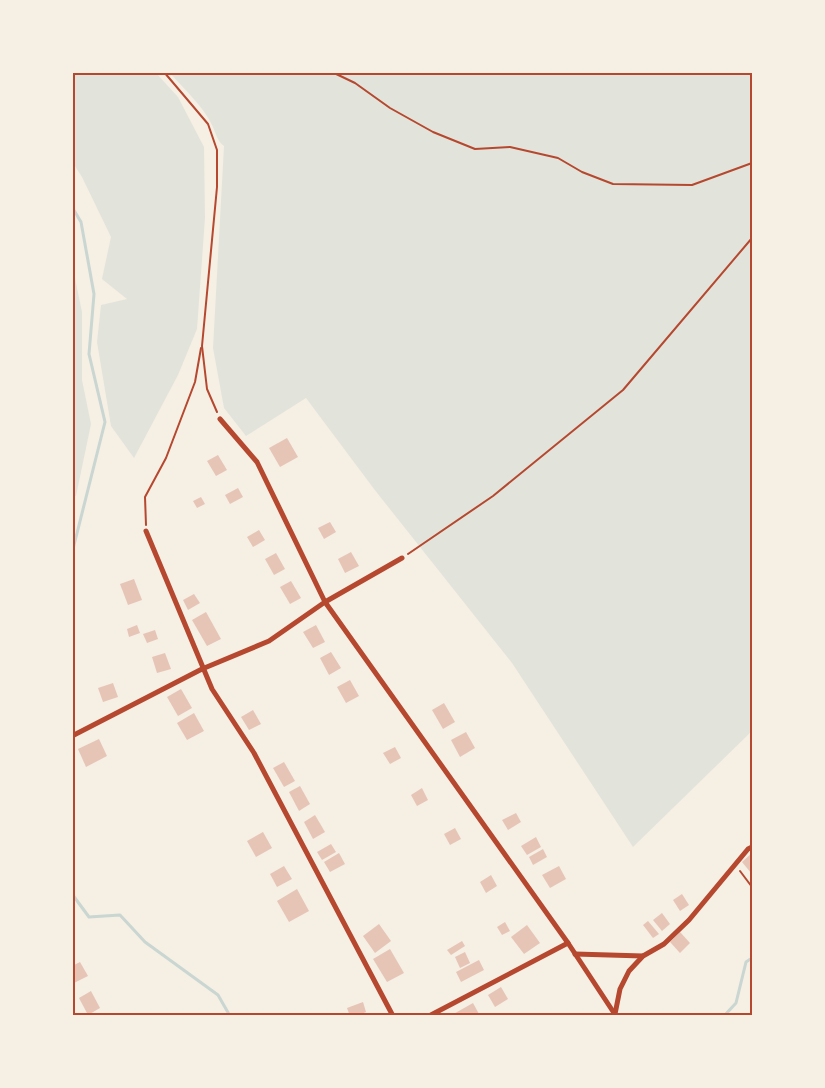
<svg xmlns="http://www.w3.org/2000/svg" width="825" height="1088" viewBox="0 0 825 1088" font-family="'PT Sans',sans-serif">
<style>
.green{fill:#e2e4dc}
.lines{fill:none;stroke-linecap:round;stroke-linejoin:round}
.stream{stroke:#c9d6d2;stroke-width:3}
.building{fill:#e6c5b7}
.path{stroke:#b5482f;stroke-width:2}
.minor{stroke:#b5482f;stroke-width:5}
.neatline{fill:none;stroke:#b5482f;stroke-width:2}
</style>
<rect width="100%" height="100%" fill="#f6efe4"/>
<g class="green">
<polygon points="72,73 156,73 178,97 204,147 205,218 197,329 178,375 134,458 111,426 97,342 101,305 127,299 102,279 111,237 82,177 73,163"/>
<path d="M 170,73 L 752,73 L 752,731 L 633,847 L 512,663 L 374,489 L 306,398 L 246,436 L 224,408 L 213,348 L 224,146 C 217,141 216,133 212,125 C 203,106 184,89 170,73 Z"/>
<polygon points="72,264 82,312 82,380 91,424 76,496 73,497"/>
</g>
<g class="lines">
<g class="stream">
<polyline points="72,207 81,222 94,294 89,354 105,422 72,553"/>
<polyline points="72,894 89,917 120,915 145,942 218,995 230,1016"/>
<polyline points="724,1016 736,1003 746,962 752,958"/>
</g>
</g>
<g class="building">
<polygon points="287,438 298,457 280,467 269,448"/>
<polygon points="218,455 227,470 216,476 207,461"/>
<polygon points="238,488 243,497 230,504 225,495"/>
<polygon points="201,497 205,504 197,508 193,501"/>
<polygon points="330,522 336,532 324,539 318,528"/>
<polygon points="259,530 265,540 253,547 247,537"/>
<polygon points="351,552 359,566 345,573 338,559"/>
<polygon points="276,553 285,569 274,575 265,559"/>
<polygon points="134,579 142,600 128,605 120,584"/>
<polygon points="291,581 301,598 290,604 280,587"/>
<polygon points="194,594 200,603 188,610 183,600"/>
<polygon points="206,612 221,639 207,646 192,620"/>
<polygon points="137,625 140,633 129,637 127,629"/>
<polygon points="316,625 325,642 313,648 303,632"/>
<polygon points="155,630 158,639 147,643 143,634"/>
<polygon points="331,652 341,668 329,675 320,658"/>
<polygon points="165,653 171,669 157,673 152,657"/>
<polygon points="350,680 359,696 346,703 337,687"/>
<polygon points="113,683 118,697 103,702 98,688"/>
<polygon points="181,689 192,708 178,716 167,697"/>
<polygon points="444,703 455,722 443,729 432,710"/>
<polygon points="253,710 261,724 249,730 241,717"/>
<polygon points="194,713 204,731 187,740 177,723"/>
<polygon points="466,732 475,748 460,757 451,740"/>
<polygon points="99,739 107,756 86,767 78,749"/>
<polygon points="395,747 401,758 390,764 383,753"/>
<polygon points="284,762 295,781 284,787 273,768"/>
<polygon points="300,786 310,804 299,811 289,792"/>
<polygon points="422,788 428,800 417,806 411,795"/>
<polygon points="516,813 521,822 508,830 502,820"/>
<polygon points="315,815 325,832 313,839 304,822"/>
<polygon points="455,828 461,839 450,845 444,834"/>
<polygon points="263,832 272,848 256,857 247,841"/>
<polygon points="536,837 541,847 527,855 521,846"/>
<polygon points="331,844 336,852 322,860 317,852"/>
<polygon points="543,849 547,857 533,865 529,857"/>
<polygon points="339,853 345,864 330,872 324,862"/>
<polygon points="752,853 752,872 751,873 742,862"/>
<polygon points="284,866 292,879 277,887 270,874"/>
<polygon points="559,866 566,879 550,888 542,875"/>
<polygon points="491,875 497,886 486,893 480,882"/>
<polygon points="297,889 309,911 289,922 277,901"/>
<polygon points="682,894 689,905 680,911 673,900"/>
<polygon points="662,913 670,924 662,931 653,920"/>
<polygon points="648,921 659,934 653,938 643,925"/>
<polygon points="505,922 510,931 502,935 497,927"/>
<polygon points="379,924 391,941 375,953 363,936"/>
<polygon points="527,925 540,943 524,954 511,937"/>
<polygon points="680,932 690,943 680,953 670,942"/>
<polygon points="462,941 465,946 451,955 447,950"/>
<polygon points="390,949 404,973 387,982 373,959"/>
<polygon points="465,952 470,963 460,968 455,957"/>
<polygon points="479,960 484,970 461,982 456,972"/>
<polygon points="80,962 88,976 72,984 72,966"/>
<polygon points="501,987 508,999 495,1007 488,995"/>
<polygon points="91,991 100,1008 88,1015 79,998"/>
<polygon points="363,1002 366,1012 357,1016 350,1016 347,1008"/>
<polygon points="473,1003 479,1014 476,1016 450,1016"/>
</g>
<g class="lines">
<g class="path">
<polyline points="164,72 208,124 217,150 217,187 202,346 207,389 217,412"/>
<polyline points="332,72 355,83 390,108 433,132 475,149 510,147 558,158 582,172 613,184 692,185 752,163"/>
<polyline points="146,525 145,497 166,458 195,382 201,348"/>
<polyline points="408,554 493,496 623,390 752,238"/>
<polyline points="740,871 752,887"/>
</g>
<g class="minor">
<polyline points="220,419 257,462 325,602 568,943 616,1016"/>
<polyline points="146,531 212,689 254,753 393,1016"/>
<polyline points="72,736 202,669 269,641 325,602 402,558"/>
<polyline points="575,954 643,956"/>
<polyline points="615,1014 620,989 629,971 643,956 664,944 689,920 748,849 752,847"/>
<polyline points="429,1016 568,943"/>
</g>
</g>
<rect width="825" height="1088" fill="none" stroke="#f6efe4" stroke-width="148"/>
<rect x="74" y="74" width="677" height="940" class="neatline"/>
</svg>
